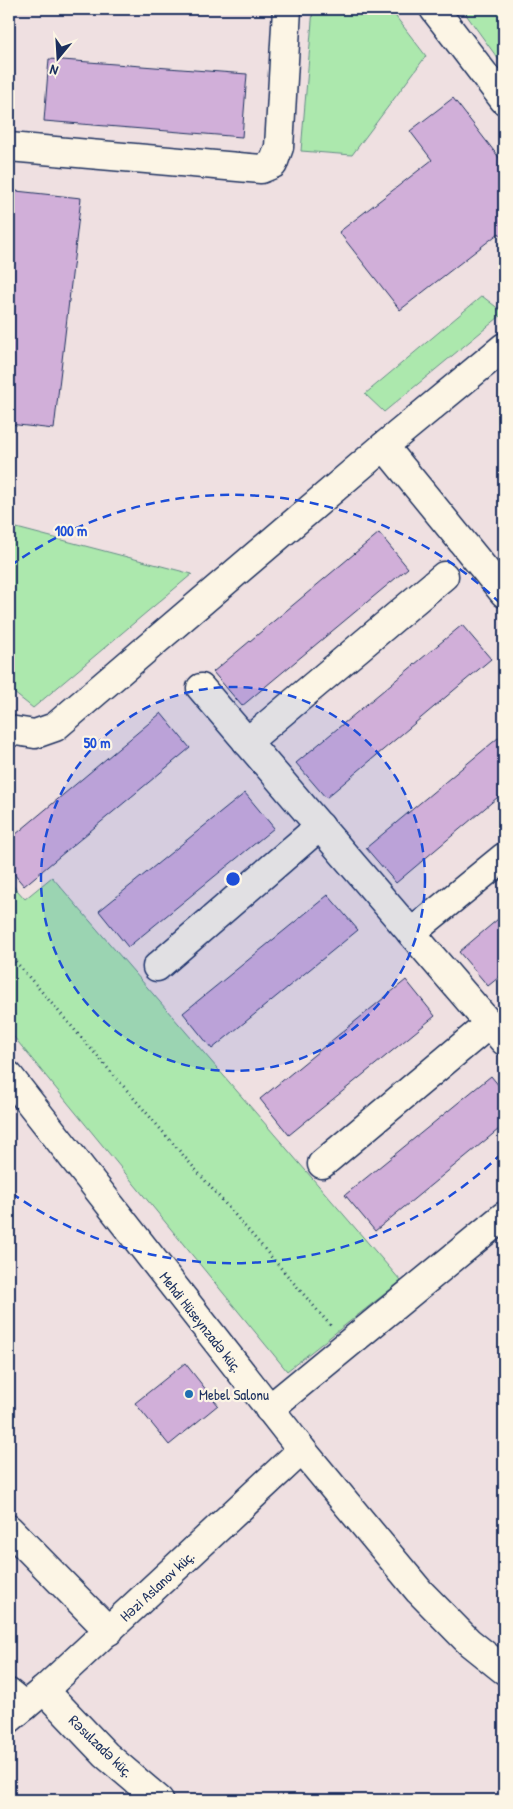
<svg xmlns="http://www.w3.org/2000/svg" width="513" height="1809" viewBox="0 0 513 1809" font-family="'Patrick Hand',sans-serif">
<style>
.green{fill:#ace8ad;stroke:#648c86}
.building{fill:#d1afd9;stroke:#1b2f5e}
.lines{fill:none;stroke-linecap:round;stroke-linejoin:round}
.minor-casing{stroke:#1b2f5e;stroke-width:31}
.major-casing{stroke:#1b2f5e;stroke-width:31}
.path{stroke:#1b2f5e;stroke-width:3;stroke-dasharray:1 4;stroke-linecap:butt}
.minor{stroke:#fcf5e5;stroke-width:28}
.major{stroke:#fcf5e5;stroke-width:28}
.ring{fill:none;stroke:#1d4ed8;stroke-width:2.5;stroke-dasharray:9 6}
.poi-dot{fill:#1f6fb2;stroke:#fcf5e5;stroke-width:2}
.labels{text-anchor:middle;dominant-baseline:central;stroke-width:4.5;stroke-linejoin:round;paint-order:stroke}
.street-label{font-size:15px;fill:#1b2f5e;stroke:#fcf5e5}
.poi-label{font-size:15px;fill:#1b2f5e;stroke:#fcf5e5;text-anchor:start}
.centre{fill:#1d4ed8;stroke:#fcf5e5;stroke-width:2.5}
.ring-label{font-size:15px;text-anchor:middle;font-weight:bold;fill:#1d4ed8;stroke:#fcf5e5;stroke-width:4.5;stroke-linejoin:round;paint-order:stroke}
</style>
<rect width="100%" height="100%" fill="#efe0e1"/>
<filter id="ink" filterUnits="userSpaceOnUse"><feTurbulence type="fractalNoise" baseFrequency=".02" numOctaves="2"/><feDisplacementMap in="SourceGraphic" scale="10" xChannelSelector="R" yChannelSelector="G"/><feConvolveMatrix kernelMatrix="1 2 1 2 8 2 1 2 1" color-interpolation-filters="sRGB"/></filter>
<g filter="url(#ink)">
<g class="green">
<polygon points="313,9 390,9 426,56 352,155 301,151"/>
<polygon points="462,9 504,9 504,67"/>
<polygon points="482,296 504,313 384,412 365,394"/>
<polygon points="9,526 192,574 33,708 9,689"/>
<polygon points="52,877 401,1281 287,1371 9,1031 9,881 25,899"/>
</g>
<g class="building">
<polygon points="49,59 247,74 242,137 44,121"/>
<polygon points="453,98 504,164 504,241 499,233 400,310 339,232 432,160 410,131"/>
<polygon points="16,191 81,198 54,429 9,424 9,254"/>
<polygon points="379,533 408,568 242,706 213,672"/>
<polygon points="462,625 491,659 326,798 296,763"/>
<polygon points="161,713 190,748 24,886 9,868 9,840"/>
<polygon points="504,733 504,792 396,883 366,848"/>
<polygon points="245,793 274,828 128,947 99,911"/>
<polygon points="328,895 358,930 212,1049 183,1013"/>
<polygon points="504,914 504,973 488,986 459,952"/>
<polygon points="406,980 435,1016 289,1135 260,1099"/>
<polygon points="491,1076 504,1092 504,1125 375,1231 345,1195"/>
<polygon points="185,1363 218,1405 169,1445 135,1403"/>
</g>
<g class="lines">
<g class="minor-casing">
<g id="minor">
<polyline points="434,9 504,100"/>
<polyline points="9,147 261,169 273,164 279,147 287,9"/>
<polyline points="384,446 504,593"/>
<polyline points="201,688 504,1041"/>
<polyline points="9,730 35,734 55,727 384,446 504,347"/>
<polyline points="247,742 444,576"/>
<polyline points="411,933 504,857"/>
<polyline points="157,967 320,826"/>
<polyline points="322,1164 489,1024"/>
<polyline points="269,1409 504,1216"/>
<polyline points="9,1529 109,1631"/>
<polyline points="44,1690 106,1755 159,1800"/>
<polyline points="9,1693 25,1706"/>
</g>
</g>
<g class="major-casing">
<g id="major">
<polyline points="9,1076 302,1450 419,1591 469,1642 504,1670"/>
<polyline points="9,1719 44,1690 302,1450"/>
</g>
</g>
<polyline class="path" points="9,954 331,1326"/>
<use href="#minor" class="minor"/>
<use href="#major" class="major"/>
</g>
</g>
<circle cx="233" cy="879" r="192" fill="#1d4ed8" fill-opacity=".12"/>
<g class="ring">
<circle cx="233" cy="879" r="192"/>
<path d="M502 1153A384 384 0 0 1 10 1192M10 566A384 384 0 0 1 502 605"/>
</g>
<circle class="poi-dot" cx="189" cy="1394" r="5"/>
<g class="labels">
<g class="street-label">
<text transform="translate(201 1322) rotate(52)">Mehdi Hüseynzadə küç.</text>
<text transform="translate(157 1586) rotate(-43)">Həzi Aslanov küç.</text>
<text transform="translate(101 1746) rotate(44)">Rəsulzadə küç.</text>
</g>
<g class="poi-label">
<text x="199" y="1394">Mebel Salonu</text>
</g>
</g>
<circle cx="233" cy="879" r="8" class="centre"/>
<g class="ring-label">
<text x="71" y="536">100 m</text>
<text x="97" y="748">50 m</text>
</g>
<rect width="513" height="1809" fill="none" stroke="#fcf5e5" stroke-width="30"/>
<rect x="15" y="15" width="483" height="1779" fill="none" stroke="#1b2f5e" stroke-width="2" filter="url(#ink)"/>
<g transform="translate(58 58) rotate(198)" stroke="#fcf5e5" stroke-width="4" paint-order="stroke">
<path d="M0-4L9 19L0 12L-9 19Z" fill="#1b2f5e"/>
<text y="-8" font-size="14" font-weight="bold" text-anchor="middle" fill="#1b2f5e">N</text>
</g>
</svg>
